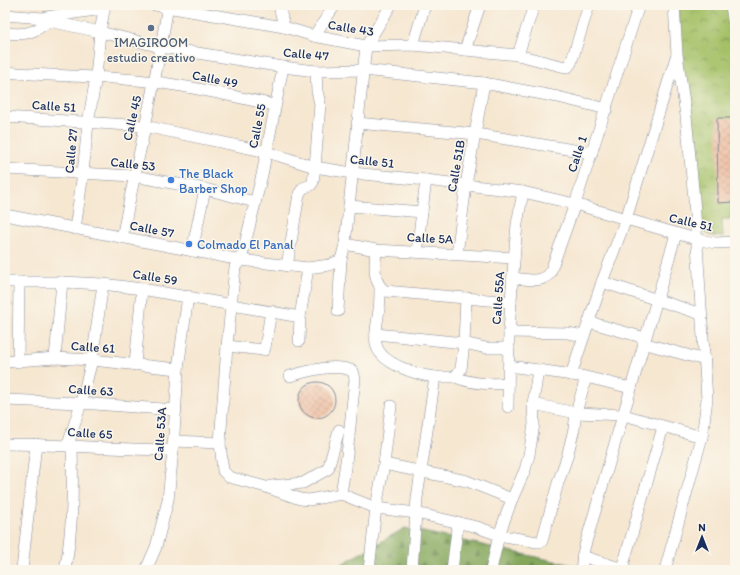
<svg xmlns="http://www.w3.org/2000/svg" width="740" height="575" viewBox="0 0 740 575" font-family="Itim,sans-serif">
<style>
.forest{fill:url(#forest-firs);stroke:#506b5d}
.park{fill:url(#park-crowns);stroke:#607863}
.building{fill:url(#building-cross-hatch)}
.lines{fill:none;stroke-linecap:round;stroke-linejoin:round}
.minor-casing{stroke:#888b98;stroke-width:12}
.minor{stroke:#fff;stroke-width:11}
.service-dot{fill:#5c6f8a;stroke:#fbf7ec;stroke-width:1.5}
.shop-dot{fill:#3f7fe0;stroke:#fbf7ec;stroke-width:1.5}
.labels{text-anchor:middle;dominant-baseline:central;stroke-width:3;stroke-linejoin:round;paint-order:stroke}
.street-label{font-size:13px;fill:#1b2f5e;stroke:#fbf7ec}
.service-label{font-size:13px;fill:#4e5e75;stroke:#fbf7ec}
.shop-label{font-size:13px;fill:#366cbe;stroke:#fbf7ec;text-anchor:start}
</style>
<defs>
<pattern id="forest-firs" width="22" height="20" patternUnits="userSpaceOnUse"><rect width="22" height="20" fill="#84a75c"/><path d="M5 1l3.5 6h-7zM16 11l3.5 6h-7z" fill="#6b884f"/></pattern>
<pattern id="park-crowns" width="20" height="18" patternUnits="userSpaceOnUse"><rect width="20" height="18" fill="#a5c168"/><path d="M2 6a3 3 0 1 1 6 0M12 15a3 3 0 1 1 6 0" fill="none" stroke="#869d59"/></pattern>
<pattern id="building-cross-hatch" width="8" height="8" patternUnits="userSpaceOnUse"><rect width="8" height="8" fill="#edb698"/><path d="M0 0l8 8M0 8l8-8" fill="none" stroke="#bf947f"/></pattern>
</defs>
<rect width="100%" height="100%" fill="#fbf7ec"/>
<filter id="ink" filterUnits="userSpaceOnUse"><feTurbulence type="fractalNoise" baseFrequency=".025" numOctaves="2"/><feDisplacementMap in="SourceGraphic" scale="8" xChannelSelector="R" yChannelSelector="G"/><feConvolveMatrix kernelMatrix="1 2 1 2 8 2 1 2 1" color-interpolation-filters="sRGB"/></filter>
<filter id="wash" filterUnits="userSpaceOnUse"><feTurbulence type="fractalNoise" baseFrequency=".012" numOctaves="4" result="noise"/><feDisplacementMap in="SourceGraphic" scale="16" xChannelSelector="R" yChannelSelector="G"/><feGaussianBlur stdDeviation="0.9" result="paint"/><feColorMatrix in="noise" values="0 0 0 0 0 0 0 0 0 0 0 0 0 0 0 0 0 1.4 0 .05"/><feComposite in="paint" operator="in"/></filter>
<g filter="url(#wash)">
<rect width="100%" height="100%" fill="#f6e7d1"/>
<polygon class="forest" points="405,528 595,570 331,570"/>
<path class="park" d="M 679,5 L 727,5 L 733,32 L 735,57 L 735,105 L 731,219 L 722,219 L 723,237 C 712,236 706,236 699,227 L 681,60 Z"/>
<g id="blocks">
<g class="building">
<polygon points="717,118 735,118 735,202 718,203"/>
<circle cx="317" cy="400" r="18"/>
</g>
</g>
</g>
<g filter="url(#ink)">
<use href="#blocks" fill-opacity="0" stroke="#888b98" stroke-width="1"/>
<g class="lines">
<g class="minor-casing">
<g id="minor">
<polyline points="155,5 284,27 314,36 366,46 413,45 518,55 561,66 568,67 571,63 589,5"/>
<polyline points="279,5 284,27"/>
<polyline points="731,5 735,33"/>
<polyline points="5,15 43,18 49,21 100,32 161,47 283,67 316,71 363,70 484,83 558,97 607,109"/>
<polyline points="46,17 103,9"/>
<path d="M 5,33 C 26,35 32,34 49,21"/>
<polyline points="314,36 335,5"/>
<polyline points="413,45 425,5"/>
<polyline points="465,50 480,5"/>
<polyline points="518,55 534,5"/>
<polyline points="283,67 262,175 241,260 235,267 227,346 220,443 223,471 229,477 266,487 300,499 309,500 341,494"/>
<path d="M 5,72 C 55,77 105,75 155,82 C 195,87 236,97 275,105"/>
<polyline points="5,117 144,126 267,152 315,167 352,173 426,180 523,192 575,204 626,219 696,239 715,243 735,242"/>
<polyline points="357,123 476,134 592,153"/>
<polyline points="5,169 134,176 205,189 255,202"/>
<polyline points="349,206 422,212"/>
<polyline points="5,215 241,260 308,268 329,265 341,260"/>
<polyline points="75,229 83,173 88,123 96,77 100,32 105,5"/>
<path d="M 122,238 C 137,160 156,83 168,5"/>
<polyline points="345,244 376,250 514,258"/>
<path d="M 376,250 C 375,264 372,282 385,291 L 511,302"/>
<polyline points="192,251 205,189"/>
<polyline points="417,251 426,180"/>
<polyline points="457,254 466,185 484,83"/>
<polyline points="287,266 299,194 303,188 311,185 313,182 315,167 320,104 317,91 316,71"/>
<path d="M 513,278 C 526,279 542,284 550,273 L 575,204 L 639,5"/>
<polyline points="5,282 62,282 103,284 142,289 300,317"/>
<polyline points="602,282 701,314"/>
<path d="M 380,288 C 380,295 380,302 379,309 C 378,320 374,333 376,344 C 380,364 418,375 435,377"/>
<polyline points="338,311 341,260 345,244 366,46 391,5"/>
<polyline points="589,322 645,338"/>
<polyline points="509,332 568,333 584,336"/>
<polyline points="376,334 464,343 486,348 509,348"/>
<polyline points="299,341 300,317 308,268"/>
<polyline points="643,343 705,360"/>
<polyline points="227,346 264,350 265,348 271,311"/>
<polyline points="55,358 62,282"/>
<polyline points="5,362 55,358 92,360 178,369"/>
<polyline points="18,362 19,282"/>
<polyline points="135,365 142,289"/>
<polyline points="509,366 538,370"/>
<polyline points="571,375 602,282 626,219 676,57"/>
<path d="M 290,376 C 308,371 334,363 353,371 L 355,379 L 347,455 L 341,494 L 376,508 L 416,513 L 477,527 L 499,535 L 491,570"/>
<path d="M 455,377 C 472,384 489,385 508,383"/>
<polyline points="586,377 576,413 574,429 567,457 558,483 542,541 540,542 537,542 499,535 512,499 525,470 529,455 534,424 533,404 538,370 586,377 631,388"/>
<polyline points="5,400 81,403 176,410"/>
<polyline points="533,404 576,413 624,415 702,437"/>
<polyline points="508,407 509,332 512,286 517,224 523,192"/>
<polyline points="174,441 220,443"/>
<path d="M 5,444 C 61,444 117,450 173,450"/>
<polyline points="68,445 81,403 92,360 103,284"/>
<polyline points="384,464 467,481 512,499"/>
<polyline points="271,486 303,483 328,469 339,430"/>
<polyline points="582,556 626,570"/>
<polyline points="622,569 663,427"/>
<polyline points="22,570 36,444"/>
<path d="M 65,570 C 73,529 73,487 72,445"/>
<polyline points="146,570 156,547 168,500 173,450 178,369 188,296"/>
<polyline points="369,570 376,508 384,464 391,406"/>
<polyline points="412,570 417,498 435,377 455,377 461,369 464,343 466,298"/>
<polyline points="452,570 458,522"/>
<polyline points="581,570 584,549 676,234"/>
<polyline points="665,570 702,437 707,399 694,199 686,116 677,54 674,5"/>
</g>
</g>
<use href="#minor" class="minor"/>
</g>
</g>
<circle class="service-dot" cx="151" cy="28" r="4"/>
<g class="shop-dot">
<circle cx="171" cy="180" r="4"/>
<circle cx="189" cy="244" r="4"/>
</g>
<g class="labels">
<g class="street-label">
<text transform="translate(351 28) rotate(9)">Calle 43</text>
<text transform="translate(306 54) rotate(5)">Calle 47</text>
<text transform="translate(215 79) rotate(11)">Calle 49</text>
<text transform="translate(54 106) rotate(4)">Calle 51</text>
<text transform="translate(132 118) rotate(-77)">Calle 45</text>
<text transform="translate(257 126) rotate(-79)">Calle 55</text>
<text transform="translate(71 151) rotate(-85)">Calle 27</text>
<text transform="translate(577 154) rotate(-72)">Calle 1</text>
<text transform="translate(372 161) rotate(6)">Calle 51</text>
<text transform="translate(133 164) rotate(6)">Calle 53</text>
<text transform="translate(456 166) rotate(-80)">Calle 51B</text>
<text transform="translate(691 222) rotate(13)">Calle 51</text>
<text transform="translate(152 229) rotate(11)">Calle 57</text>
<text transform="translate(430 238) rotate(3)">Calle 5A</text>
<text transform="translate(155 277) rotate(9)">Calle 59</text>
<text transform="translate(498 298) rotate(-86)">Calle 55A</text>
<text transform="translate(93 347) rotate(4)">Calle 61</text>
<text transform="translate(91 390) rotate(4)">Calle 63</text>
<text transform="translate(90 433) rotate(4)">Calle 65</text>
<text transform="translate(160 434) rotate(-86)">Calle 53A</text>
</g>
<g class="service-label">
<text x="151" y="42">IMAGIROOM<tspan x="151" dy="15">estudio creativo</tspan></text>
</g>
<g class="shop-label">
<text x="179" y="173">The Black<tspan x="179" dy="15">Barber Shop</tspan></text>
<text x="197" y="244">Colmado El Panal</text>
</g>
</g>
<rect width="740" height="575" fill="none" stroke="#fbf7ec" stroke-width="20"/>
<g transform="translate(702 537)" stroke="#fbf7ec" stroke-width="3" paint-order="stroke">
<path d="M0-3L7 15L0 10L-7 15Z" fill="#1b2f5e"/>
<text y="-6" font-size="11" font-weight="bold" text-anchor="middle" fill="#1b2f5e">N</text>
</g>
</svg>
